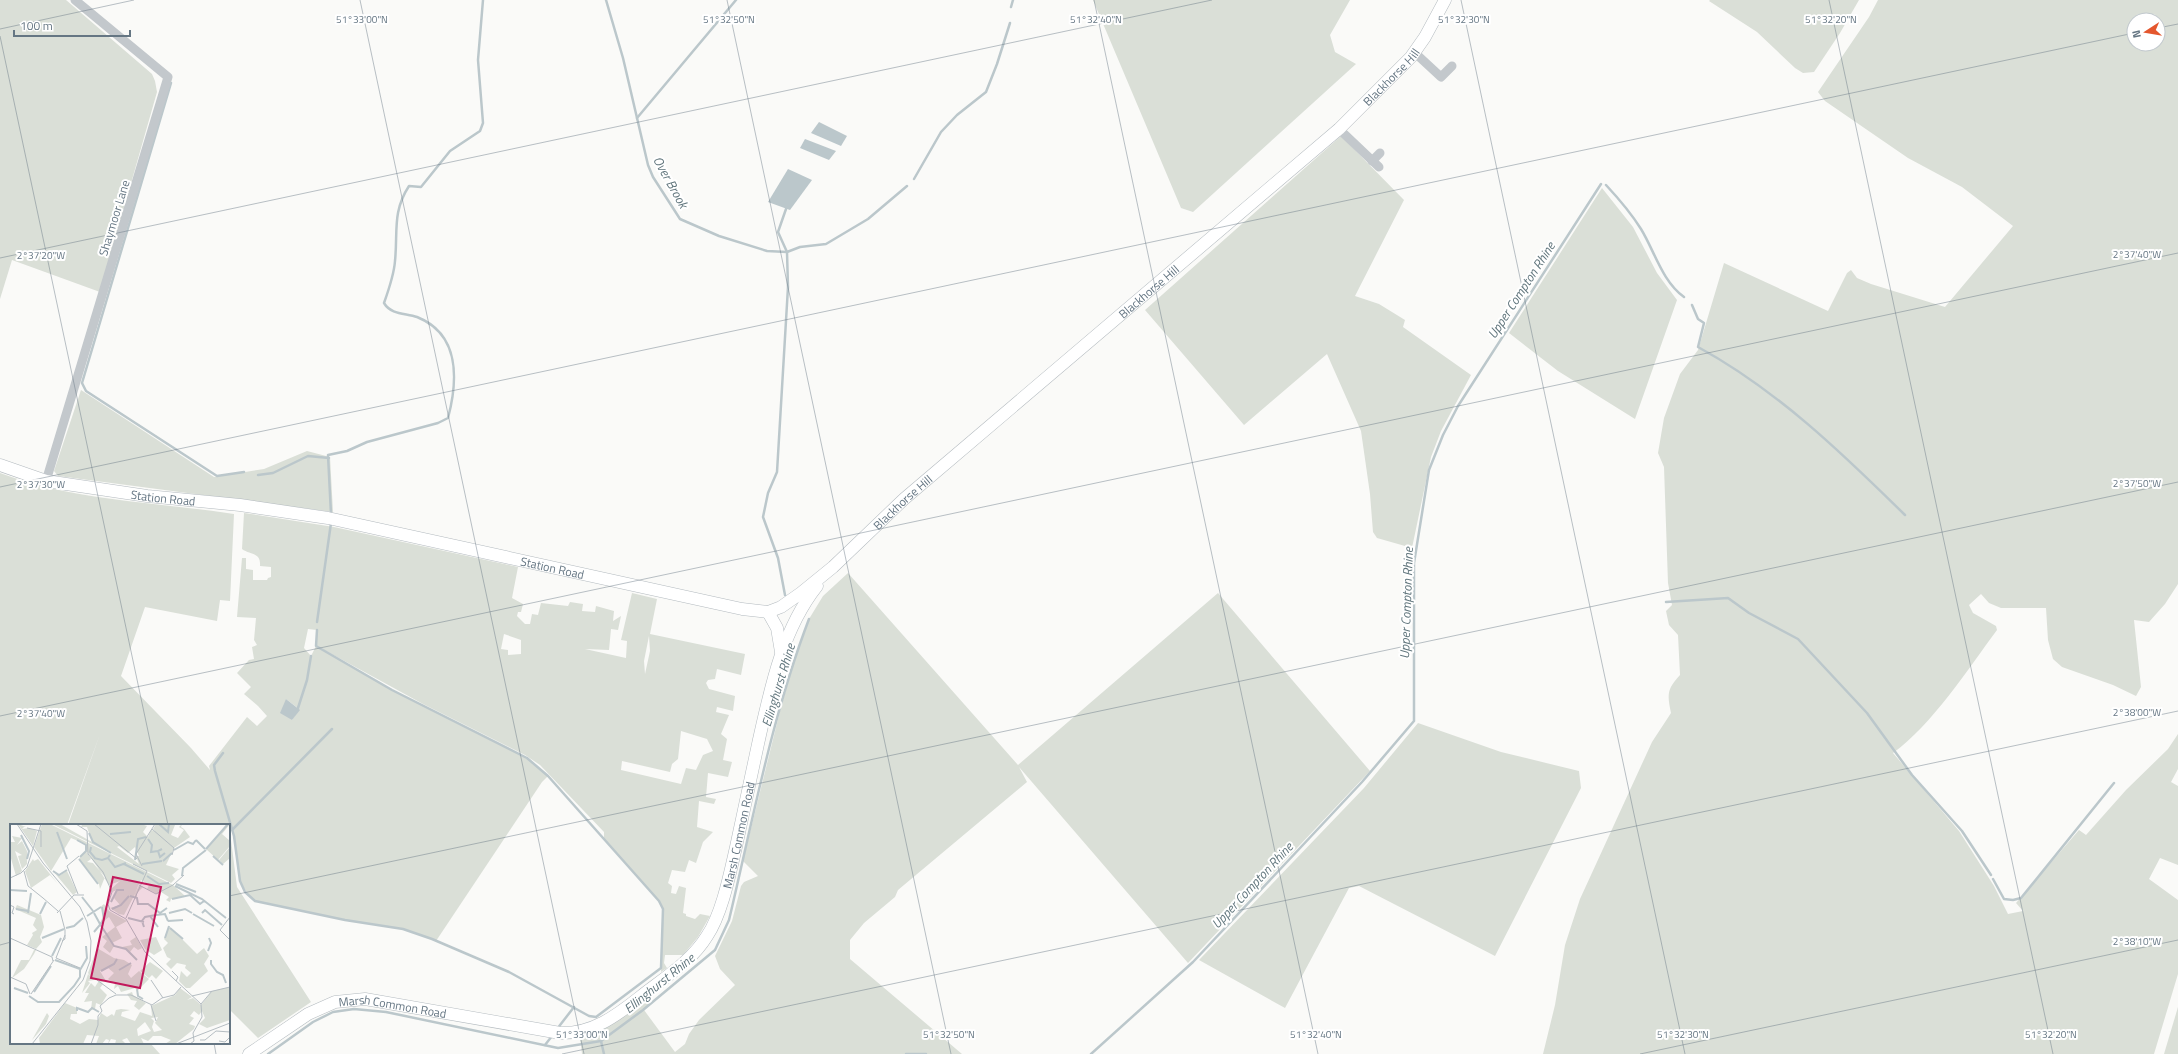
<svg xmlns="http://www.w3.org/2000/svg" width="2178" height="1054" viewBox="0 0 2178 1054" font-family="'Titillium Web',sans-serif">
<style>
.green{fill:#dadfd7;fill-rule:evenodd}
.water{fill:#bbc7cb}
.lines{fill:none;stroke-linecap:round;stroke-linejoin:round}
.stream{stroke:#bbc7cb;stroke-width:2.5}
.secondary-casing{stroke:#b3babf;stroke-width:13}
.street{stroke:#c3c8cc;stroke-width:9}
.secondary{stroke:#fff;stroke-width:12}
.ticks{fill:none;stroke:#657683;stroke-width:1;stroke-opacity:0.45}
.labels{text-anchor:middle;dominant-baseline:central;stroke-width:4;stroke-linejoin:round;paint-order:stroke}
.street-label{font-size:12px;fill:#657683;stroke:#fff}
.water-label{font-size:13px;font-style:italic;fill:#60757c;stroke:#fff}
.inset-river{fill:none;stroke:#bbc7cb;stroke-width:2}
.inset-road{fill:none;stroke:#b5bdc2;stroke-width:1}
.view{fill:#c2185b;fill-opacity:0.15;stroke:#c2185b;stroke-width:2}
.inset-edge{fill:none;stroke:#657683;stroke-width:2}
.ticks-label{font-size:10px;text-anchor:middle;fill:#657683;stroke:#fff;stroke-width:4;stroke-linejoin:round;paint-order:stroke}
</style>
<rect width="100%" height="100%" fill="#fafaf8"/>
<g class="green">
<polygon points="0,0 66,0 152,74 155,81 157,92 100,292 12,260 0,299"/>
<polygon points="1093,0 1350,0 1330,35 1335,52 1356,64 1193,212 1181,208"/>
<polygon points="1710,0 1859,0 1840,33 1814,72 1803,73 1795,68 1757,32 1709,1"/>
<path d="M 1878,0 L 2178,0 L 2178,584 L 2165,604 L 2149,622 L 2134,620 L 2141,687 L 2136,696 L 2113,685 L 2062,667 L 2053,659 L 2048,640 L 2046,608 L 2001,608 L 1989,603 L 1981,594 L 1969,605 L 1973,613 L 1996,626 L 1997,630 C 1968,669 1932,725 1893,753 L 1959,831 L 1994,886 L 2008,914 L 2023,911 L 2016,903 L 2079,830 L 2086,835 L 2126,790 L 2168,749 L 2178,734 L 2178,769 L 2171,782 L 2178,786 L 2178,865 L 2160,858 L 2149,879 L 2178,900 L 2178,974 L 2154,1054 L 1543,1054 L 1555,1005 L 1565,945 L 1580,899 L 1652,742 L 1671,713 C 1667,694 1667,689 1680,675 L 1678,635 L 1669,625 L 1666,611 L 1672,605 L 1668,583 L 1664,467 L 1658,453 L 1664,418 L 1680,374 L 1698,350 L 1724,263 L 1828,311 L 1847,273 L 1851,270 L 1857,278 L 1871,284 L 1945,307 L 2013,226 L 1962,187 L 1908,158 L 1825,101 L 1818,92 L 1869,17 ZM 2134,20 L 2158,20 L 2158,44 L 2134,44 Z"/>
<polygon points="1341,136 1404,200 1355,296 1379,304 1405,320 1403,327 1471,375 1441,431 1431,457 1412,548 1377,538 1373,532 1370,494 1361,431 1327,354 1244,425 1145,310"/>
<polygon points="1602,188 1633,227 1657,273 1677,300 1635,419 1558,371 1509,333"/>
<polygon points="81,390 214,477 264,469 307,451 330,457 333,512 58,476 54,471"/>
<path d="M 0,473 C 74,501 157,502 234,514 L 230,601 L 220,600 L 217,621 L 145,607 L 121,676 L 191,748 L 210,770 L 209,766 L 247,717 L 257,726 L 267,716 L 258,706 L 244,694 L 251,687 L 237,673 L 249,660 L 254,659 L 252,647 L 257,645 L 254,640 L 256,618 L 237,617 L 242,558 L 246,558 L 246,569 L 253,570 L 253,580 L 267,580 L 268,578 L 271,577 L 271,567 L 260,566 C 261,552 250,555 242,549 L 244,513 L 334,527 L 518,567 L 512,598 L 523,604 L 521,612 L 518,612 L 517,616 L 525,624 L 530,624 L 532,614 L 538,615 L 541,603 L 568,606 L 570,602 L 583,604 L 582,611 L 595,612 L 596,606 L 614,611 L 613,621 L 621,616 L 618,630 L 611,629 L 609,650 L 585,649 L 626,658 L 627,641 L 621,640 L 632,593 L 657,599 L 650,634 L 745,654 L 741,675 L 717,669 L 715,679 L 708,680 L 706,683 L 709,689 L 735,696 L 733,711 L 717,707 L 716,712 L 729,715 L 721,734 L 727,739 L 723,760 L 732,762 L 728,777 L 708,773 L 706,797 L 716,799 L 714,804 L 699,801 L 697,827 L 713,832 L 703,842 L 696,863 L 689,860 L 685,872 L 672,870 L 668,883 L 672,886 L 671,893 L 676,894 L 679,886 L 686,888 L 683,913 L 686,914 L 686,916 L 695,919 L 700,914 L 710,916 L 698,937 L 683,955 L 665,955 L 664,963 L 667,968 L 661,972 L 663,909 L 659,901 L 604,839 L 604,832 L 540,765 L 525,755 L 423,704 L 317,646 L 317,630 L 308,629 L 304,648 L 311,656 L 316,646 L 392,690 L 527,758 L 548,776 L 542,782 L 436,941 L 403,929 L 345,920 L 255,901 C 230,879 242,856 232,830 L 230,832 L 237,887 L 311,1002 L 258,1038 L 229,1009 L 229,825 L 68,825 L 100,734 L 67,825 L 11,825 L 11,1043 L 150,1043 L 160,1054 L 0,1054 ZM 504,634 L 521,640 L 521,654 L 508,655 L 508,650 L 501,649 ZM 649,636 L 650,651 L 645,674 L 644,661 ZM 286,699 L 299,709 L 292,720 ZM 681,731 L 707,739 L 713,751 L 703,755 L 696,770 L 686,768 L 681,784 L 621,770 L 622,761 L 670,772 L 672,764 L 678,759 Z"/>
<polygon points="848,573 1018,765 1218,593 1370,771 1188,963 1019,767 1027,782 898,890 895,897 864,923 850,940 850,959 962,1054 582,1054 580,1038 583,1036 648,996 653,1002 644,1010 675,1052 685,1044 689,1034 699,1020 735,985 720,969 715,956 732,921 741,886 744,882 758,876 743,861 780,711 798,648 809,619 823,596"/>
<polygon points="1418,723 1501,752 1579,771 1581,788 1495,956 1359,886 1349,888 1285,1008 1199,960 1364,788"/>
<polygon points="2178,1007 2178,1054 2164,1054"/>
</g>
<g class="water">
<polygon points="819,122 847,136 841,146 811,133"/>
<polygon points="805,139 836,151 829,160 800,148"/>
<polygon points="788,169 812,180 790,210 768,202"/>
<polygon points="286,699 300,710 292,720 280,713"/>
</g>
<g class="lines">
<g class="stream">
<polyline points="606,0 623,58 648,165 653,177 680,219 719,236 767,251 787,252 800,247 826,244 868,219 907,186"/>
<polyline points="1011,7 1013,0"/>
<polyline points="171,83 82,383 86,391 217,476 244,472"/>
<polyline points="637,118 736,0"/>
<polyline points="914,179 941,132 957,115 986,92 997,64 1010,23"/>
<path d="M 1606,185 C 1619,199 1631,213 1641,229 C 1655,252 1662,281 1684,297"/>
<path d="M 1692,305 L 1698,319 L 1704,323 L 1698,347 C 1777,390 1842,453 1905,515"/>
<polyline points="258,475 273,473 308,456 329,458"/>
<path d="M 331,514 L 328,455 L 347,451 L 367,442 L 438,423 L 448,418 C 458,380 460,334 417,317 C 406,313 391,315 384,303 C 389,289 394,275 395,261 C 398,232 392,212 409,186 L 421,187 L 450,151 L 480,131 L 483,123 L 478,60 L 483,0"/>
<polyline points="785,595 778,558 763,517 768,493 777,472 788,287 787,252 778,232 786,209"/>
<polyline points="1666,602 1728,598 1749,613 1798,639 1867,713 1912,775 1962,831 1991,875"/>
<polyline points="317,622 331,523"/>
<polyline points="298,708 307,680 311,656"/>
<polyline points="223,753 214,765 215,771 234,836 240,881 245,892 255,901 345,920 403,929 432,939 509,972 589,1016 596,1017 661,968 663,909 659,901 548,776 527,758 392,690 316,646 317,630"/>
<polyline points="232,830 332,729"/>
<polyline points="1993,879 2004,899 2013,900 2021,898 2114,783"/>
<polyline points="557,1029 574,1007"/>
<polyline points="601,1041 604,1054"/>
<polyline points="545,1045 552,1036"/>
<path d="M 268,1054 L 313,1022 L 333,1012 L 354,1009 L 386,1012 L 558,1048 L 601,1041 L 643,1010 L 715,950 L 729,920 C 753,819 772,716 809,619"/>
<polyline points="906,1054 926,1054"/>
<polyline points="1091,1054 1193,962 1362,782 1414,721 1414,563 1429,470 1443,435 1458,406 1601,184"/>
</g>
<g class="secondary-casing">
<g id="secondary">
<path id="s1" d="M 0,465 L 46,481 L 147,496 L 240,505 L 328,518 L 742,609 L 768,612 L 781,607 L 801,593 L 833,567 L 904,499 L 1339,129 L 1411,57 L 1425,37 L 1445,0"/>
<polyline points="768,612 777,628 781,652"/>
<path id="s2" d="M 249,1054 L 308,1014 L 335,1002 L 365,999 L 560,1033 C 592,1034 616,1016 640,997 C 664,978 691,962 707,936 C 722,914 730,873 736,847 C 743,813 751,778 758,744 C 770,690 782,630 817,586"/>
</g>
</g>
<g class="street">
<polyline points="1414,52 1441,77 1452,66"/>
<polyline points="1339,129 1379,167"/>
<polyline points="1372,161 1380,153"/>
<polyline points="46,481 168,77 75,0"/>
</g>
<use href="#secondary" class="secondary"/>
</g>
<path class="ticks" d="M 360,0 L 584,1054M 727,0 L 951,1054M 1094,0 L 1318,1054M 1461,0 L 1685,1054M 1829,0 L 2053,1054M 2158,28 L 2178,24M 0,29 L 134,0M 0,36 L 168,825M 0,258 L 1212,0M 0,487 L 2134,33M 0,716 L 2178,253M 229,896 L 2178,482M 0,945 L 11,942M 214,1043 L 216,1054M 562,1054 L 2178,711M 1640,1054 L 2178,940"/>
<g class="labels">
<g class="street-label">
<text stroke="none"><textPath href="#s1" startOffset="1606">Blackhorse Hill</textPath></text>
<text transform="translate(114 218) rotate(-73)">Shaymoor Lane</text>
<text stroke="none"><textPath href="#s1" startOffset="1282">Blackhorse Hill</textPath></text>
<text stroke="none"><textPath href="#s1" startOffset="167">Station Road</textPath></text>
<text stroke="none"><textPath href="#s1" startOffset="958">Blackhorse Hill</textPath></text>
<text stroke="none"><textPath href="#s1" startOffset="563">Station Road</textPath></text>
<text stroke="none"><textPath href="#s2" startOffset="616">Marsh Common Road</textPath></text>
<text stroke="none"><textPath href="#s2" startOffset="159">Marsh Common Road</textPath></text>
</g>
<g class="water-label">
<text transform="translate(671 182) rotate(61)">Over Brook</text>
<text transform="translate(1521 290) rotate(-57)">Upper Compton Rhine</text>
<text transform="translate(1406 603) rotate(-88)">Upper Compton Rhine</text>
<text transform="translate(778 685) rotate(-73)">Ellinghurst Rhine</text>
<text transform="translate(1252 885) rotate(-47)">Upper Compton Rhine</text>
<text transform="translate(659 983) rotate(-39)">Ellinghurst Rhine</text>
</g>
</g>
<g transform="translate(10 824)">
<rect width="220" height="220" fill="#fafaf8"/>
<path d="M 8,0 L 16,3 L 14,3 L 12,5 L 19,4 L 27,7 L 23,22 ZM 32,0 L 40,0 L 163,61 L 175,72 L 161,75 L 160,78 L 156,76 L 159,73 L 151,68 L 147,70 L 137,65 L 139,61 L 131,56 L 128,62 L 125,70 L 129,61 L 133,63 L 127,69 L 127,74 L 124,74 L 125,70 L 114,91 L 109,90 L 100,84 L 110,81 L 104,74 L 107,66 L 102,68 L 101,65 L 110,57 L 99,61 L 76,26 L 75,20 L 61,14 L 41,47 L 24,23 ZM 42,0 L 50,0 L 82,18 L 77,3 L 71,3 L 72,1 L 131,0 L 137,2 L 133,8 L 138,13 L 141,6 L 145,7 L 143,5 L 146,0 L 163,0 L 165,1 L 161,11 L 168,14 L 174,6 L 169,3 L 172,0 L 171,3 L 174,5 L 180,13 L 164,24 L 156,41 L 169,45 L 162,51 L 165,55 L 161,59 ZM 109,22 L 118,29 L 125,23 L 129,32 L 125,32 L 125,35 L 127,35 L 129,40 L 107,23 ZM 218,0 L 220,0 L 212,10 L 220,17 L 220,22 L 208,36 L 196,25 ZM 2,12 L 12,14 L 7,21 L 12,17 L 17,27 L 17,40 L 12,45 L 8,32 L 12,31 L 5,27 L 12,47 L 6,52 L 0,31 L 0,18 L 5,18 ZM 220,23 L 220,34 L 213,40 L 209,36 ZM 76,27 L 81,35 L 77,38 L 83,39 L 95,53 L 90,65 L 89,60 L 69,35 ZM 23,35 L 24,37 L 28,35 L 48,60 L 40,51 L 21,64 L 15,47 ZM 43,47 L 49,52 L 57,47 L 67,68 L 63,71 ZM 94,80 L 99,87 L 117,97 L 106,103 L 112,114 L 102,119 L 104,122 L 100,129 L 93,123 L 97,117 L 92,113 L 105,103 L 99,93 L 90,100 L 84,88 ZM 92,83 L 94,90 L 90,99 L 84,88 ZM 7,81 L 31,91 L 34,103 L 30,113 L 32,118 L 26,125 L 17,121 L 23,111 L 22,109 L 27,106 L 23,101 L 26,94 L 5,85 ZM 159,102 L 187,130 L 194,124 L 199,132 L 194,140 L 198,147 L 180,164 L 176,164 L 169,157 L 171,147 L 177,153 L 181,149 L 175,144 L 176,141 L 167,139 L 161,145 L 156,140 L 161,135 L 157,133 L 153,124 L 158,119 L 154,115 ZM 126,113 L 132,124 L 128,126 L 124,123 L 120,128 L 112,123 L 122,121 L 120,117 ZM 146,113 L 152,126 L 144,131 L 135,125 L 130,116 ZM 87,124 L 104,134 L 114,136 L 122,141 L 118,150 L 121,154 L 129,147 L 139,155 L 128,166 L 125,164 L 111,168 L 108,162 L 104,165 L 105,160 L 98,155 L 104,149 L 98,144 L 90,147 L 96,157 L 91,158 L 93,160 L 90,164 L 97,171 L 91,181 L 86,179 L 85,185 L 81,186 L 82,177 L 74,178 L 79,169 L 75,169 L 81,159 L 85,163 L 90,155 L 78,157 L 80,159 L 72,169 L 78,150 L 81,153 L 78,149 ZM 24,126 L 26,126 L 24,130 L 14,145 L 2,154 L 11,136 L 19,136 ZM 140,138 L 153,147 L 146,155 L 142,151 L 139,154 L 130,147 ZM 220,163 L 220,196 L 197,204 L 189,200 L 195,194 L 192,187 L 189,191 L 184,187 L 180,192 L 184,194 L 179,200 L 185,202 L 184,205 L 165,220 L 155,220 L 161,216 L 151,212 L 143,212 L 138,217 L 131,214 L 134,220 L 121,220 L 117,214 L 112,216 L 116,220 L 105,220 L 106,216 L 101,215 L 98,220 L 99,216 L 96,215 L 92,220 L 86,220 L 89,212 L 77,211 L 73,220 L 30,220 L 29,214 L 55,179 L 67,184 L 67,190 L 61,190 L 60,195 L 70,200 L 79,195 L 88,196 L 91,189 L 97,193 L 102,190 L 104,192 L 106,186 L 111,185 L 120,186 L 112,188 L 111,192 L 125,197 L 130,188 L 142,192 L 141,182 L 165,171 L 170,164 L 182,173 L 177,176 L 183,174 L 191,181 L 202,167 ZM 148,193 L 145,199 L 152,206 L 144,208 L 142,203 L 144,197 L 141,194 ZM 135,198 L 141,207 L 128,212 L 127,205 ZM 122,168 L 123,171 L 136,179 L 129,186 L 124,182 L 127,177 L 121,176 L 117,170 ZM 37,189 L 39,192 L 36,200 L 22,216 Z" fill="#dadfd7" fill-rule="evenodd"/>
<path class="inset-river" d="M 149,0 L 158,8 L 159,0M 47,8 L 57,35M 79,9 L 83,18 L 101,29M 100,10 L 121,8M 11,11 L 19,27 L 17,35M 138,15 L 142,21 L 141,28 L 148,27M 67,16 L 76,21 L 76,27 L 70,33M 186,16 L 195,25M 81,23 L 80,28 L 85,34M 152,25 L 148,27 L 150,33 L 155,29M 196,25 L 218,0M 164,26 L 178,18 L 183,20 L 186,16M 100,31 L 98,34 L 105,43 L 116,39M 203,32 L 213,41M 84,34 L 92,36 L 98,34M 69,35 L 88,60M 125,36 L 128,15 L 136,13M 153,37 L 162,29M 114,40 L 134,50M 132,40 L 152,37M 43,47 L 49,51 L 57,46M 137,52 L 149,60 L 159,59M 172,52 L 173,44 L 196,26M 166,60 L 186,68M 165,62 L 192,75 L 216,94M 0,66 L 17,67M 120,72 L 127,74 L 128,80 L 138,80 L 150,89 L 157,84M 72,73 L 83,87M 162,75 L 180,71 L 190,80 L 194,77M 101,78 L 107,66 L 114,66M 6,85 L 18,87M 102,85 L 111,81 L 119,72M 18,89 L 21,69M 84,89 L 90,100M 159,89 L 175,85 L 182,89M 192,89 L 195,86 L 212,101M 30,90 L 36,78M 183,90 L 204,102M 146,91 L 155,90 L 158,97M 77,92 L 91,83M 140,92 L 148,103M 118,94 L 134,98M 158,97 L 173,96M 90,100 L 104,122 L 116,125 L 127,136M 134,103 L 132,97 L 135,93 L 146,91M 56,104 L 64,102 L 73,94M 160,104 L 173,115M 84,108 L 94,96 L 92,83M 32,114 L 54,105M 155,114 L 159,102M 198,127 L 201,119 L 199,114M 42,132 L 51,114M 45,136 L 70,145M 201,136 L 201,140 L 207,148 L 213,151 L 216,159M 109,146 L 121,139M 91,147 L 104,140 L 107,135M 4,164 L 18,169M 127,165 L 128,172 L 133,175M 24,168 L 41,142M 19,172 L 28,178 L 49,178 L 64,162 L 70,153 L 70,146 L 77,134 L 76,122M 67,187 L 67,184 L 78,188 L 82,184 L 89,188"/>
<path class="inset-road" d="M 7,0 L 33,39 L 70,83 L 77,98 L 81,117 L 80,137 L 73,156 L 22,220M 66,0 L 77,7 L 78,30 L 93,48 L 102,68 L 98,80 L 100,86 L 116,95 L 135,128 L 191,180 L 192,193 L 183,209 L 184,217 L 180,220M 84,0 L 127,35M 17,4 L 31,7 L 31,23M 142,5 L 164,24 L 162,31M 132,42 L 126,30 L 145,0M 14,47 L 18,62 L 33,74M 0,54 L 11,49 L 17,43 L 31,0M 129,61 L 146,70 L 163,61 L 174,51M 68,70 L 57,42 L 69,32M 33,74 L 48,87M 0,81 L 4,83 L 2,89 L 4,90M 50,87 L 55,106 L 55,115 L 52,117M 47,89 L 64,71 L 74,71M 220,93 L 210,106 L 220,116M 116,94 L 137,47 L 123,40M 55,111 L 46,134 L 70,144M 0,114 L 42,133 L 43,137M 162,147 L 168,153 L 166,157M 0,153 L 16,160 L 20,170M 87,156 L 106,170M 141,156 L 153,174M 21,170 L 44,136M 182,172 L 220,163M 191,180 L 202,167M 141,181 L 146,197M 190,216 L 195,216 L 206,207 L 220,208M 209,217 L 215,218 L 220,213M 81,220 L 88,201 L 88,192 L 92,187 L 90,182 L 99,174 L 106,171 L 121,171 L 142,181 L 152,174 L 164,171 L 171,163M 166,220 L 220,199"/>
<path class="view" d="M 103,53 L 151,63 L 130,164 L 81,154 Z"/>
<rect width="220" height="220" class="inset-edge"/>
</g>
<g class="ticks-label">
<text x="362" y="23">51°33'00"N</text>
<text x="729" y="23">51°32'50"N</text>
<text x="1096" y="23">51°32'40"N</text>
<text x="1464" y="23">51°32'30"N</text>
<text x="1831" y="23">51°32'20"N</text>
<text x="2137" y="258">2°37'40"W</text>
<text x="41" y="259">2°37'20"W</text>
<text x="2137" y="487">2°37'50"W</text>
<text x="41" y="488">2°37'30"W</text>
<text x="2137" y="716">2°38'00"W</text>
<text x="41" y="717">2°37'40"W</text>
<text x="2137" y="945">2°38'10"W</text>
<text x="582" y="1038">51°33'00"N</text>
<text x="949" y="1038">51°32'50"N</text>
<text x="1316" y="1038">51°32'40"N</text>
<text x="1683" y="1038">51°32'30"N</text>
<text x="2051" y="1038">51°32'20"N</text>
</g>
<g transform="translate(2146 32) rotate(258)"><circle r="19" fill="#ffffff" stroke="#c1c8cd"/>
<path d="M0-3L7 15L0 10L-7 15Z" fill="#e4572e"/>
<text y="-6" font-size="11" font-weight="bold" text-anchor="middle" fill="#657683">N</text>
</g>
<path d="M14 30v6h116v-6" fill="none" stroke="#657683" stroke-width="2"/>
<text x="20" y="30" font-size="12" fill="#657683" stroke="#ffffff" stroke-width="3" paint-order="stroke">100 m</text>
</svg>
